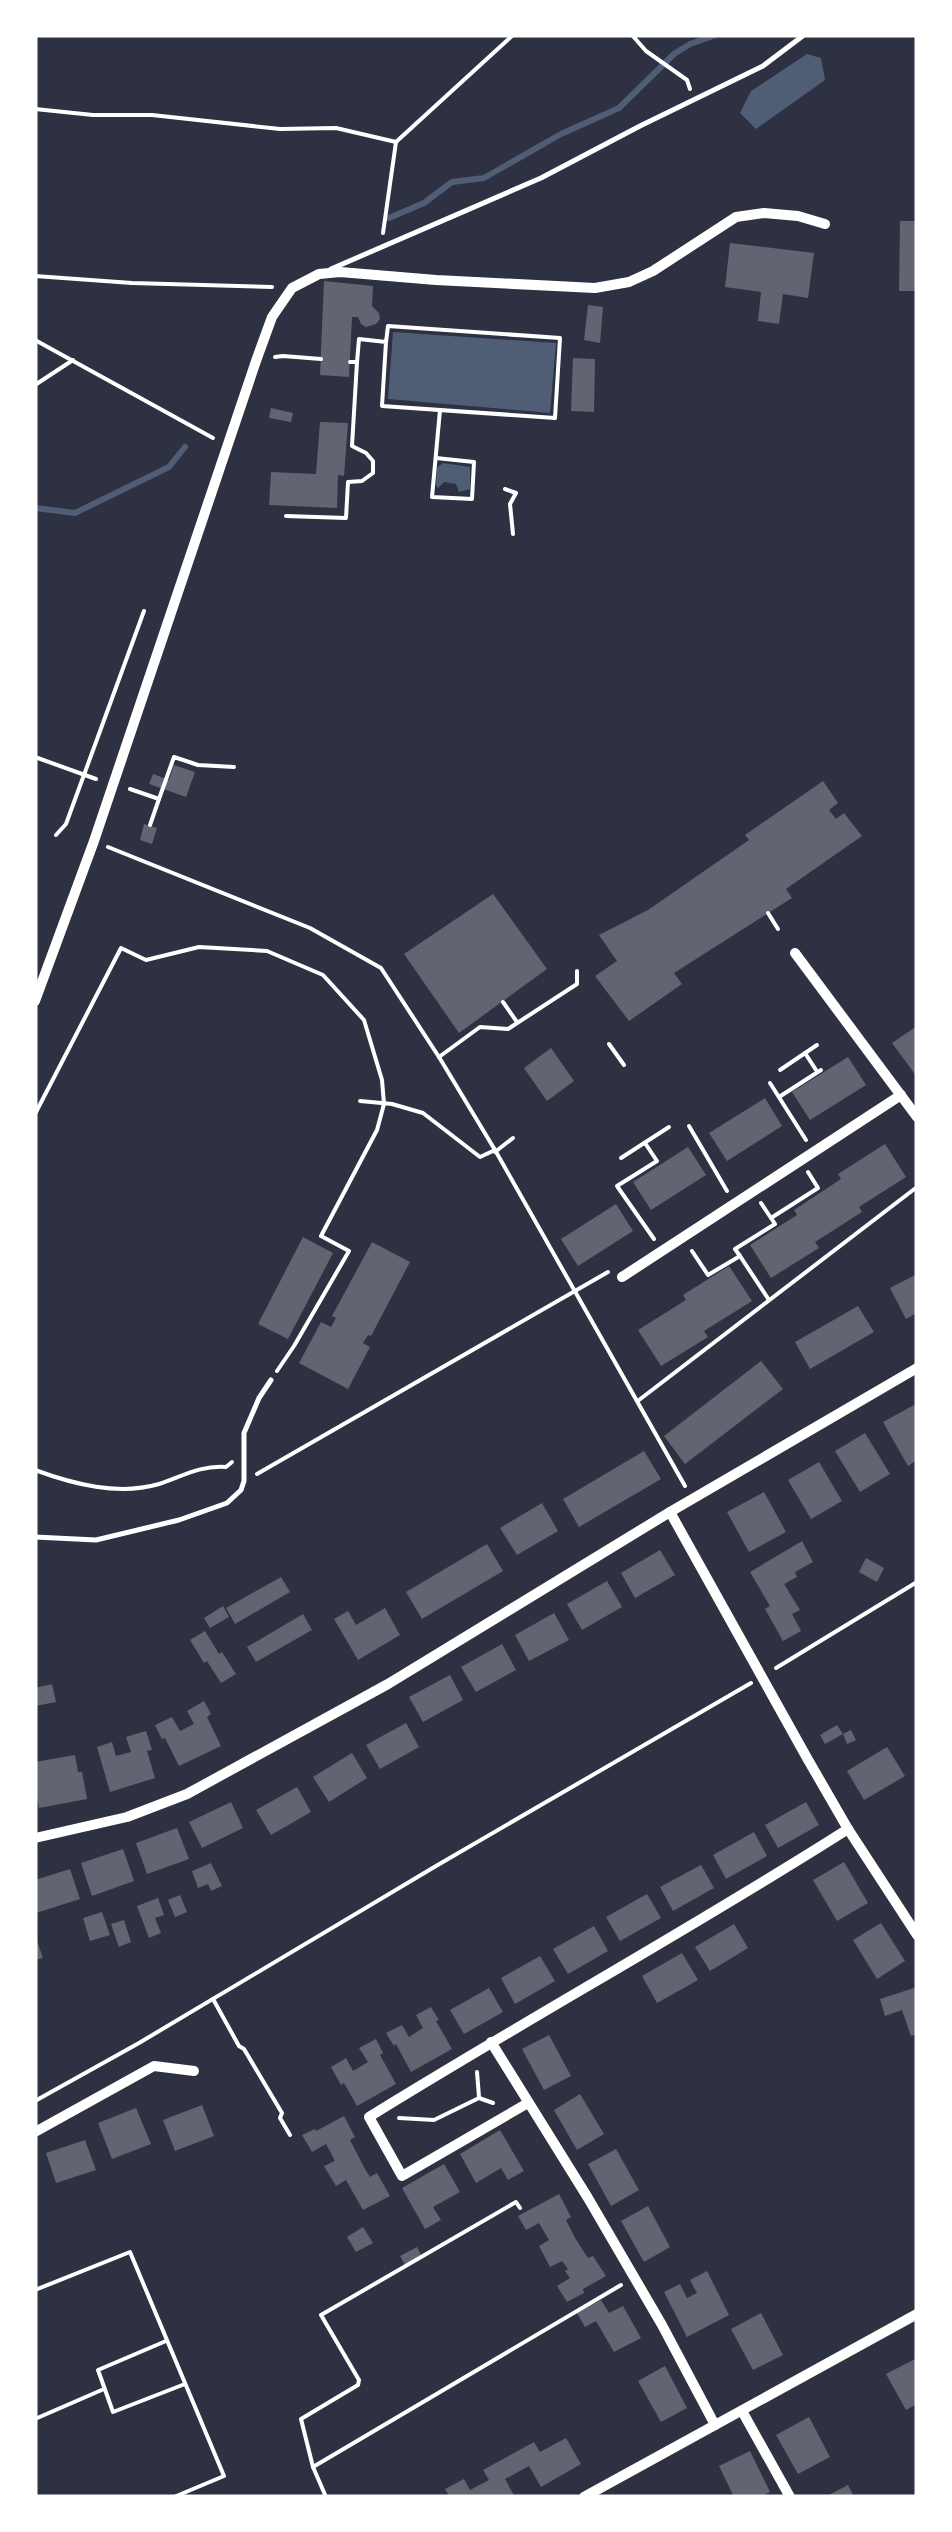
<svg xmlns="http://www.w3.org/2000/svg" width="952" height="2532" viewBox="0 0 952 2532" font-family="Cabin,sans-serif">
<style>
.water{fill:#4f5d75}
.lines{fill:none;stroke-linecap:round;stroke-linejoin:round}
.stream{stroke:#4f5d75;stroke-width:6}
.building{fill:#626471}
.path{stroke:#fff;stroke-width:4}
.service{stroke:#fff;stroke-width:5}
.minor{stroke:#fff;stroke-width:10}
</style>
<rect width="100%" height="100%" fill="#2d3142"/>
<g class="water">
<polygon points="807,54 821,58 825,80 756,129 740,113 751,91"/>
<polygon points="393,332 556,343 550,413 388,399"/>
<polygon points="443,463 470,467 470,489 459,492 456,484 444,482 438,488 436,485 437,468"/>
</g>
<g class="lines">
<g class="stream">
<polyline points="389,218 424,203 452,182 484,178 561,134 619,108 674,54 690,44 716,35"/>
<polyline points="35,508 75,513 169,467 185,447"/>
</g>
</g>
<g class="building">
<polygon points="900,221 917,221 917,291 899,291"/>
<polygon points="730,243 814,253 808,298 783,294 779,324 758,321 761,292 725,287"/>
<polygon points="324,281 373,286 372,306 379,313 380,319 376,324 366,327 361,324 358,317 352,317 349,377 320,375"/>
<polygon points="588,305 603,307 600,343 584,340"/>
<polygon points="573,358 595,359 594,412 571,411"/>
<polygon points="271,408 293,413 291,422 269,418"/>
<polygon points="320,422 348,423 344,476 338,475 337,508 269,505 271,472 316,474"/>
<polygon points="174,765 195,772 186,797 149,784 153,774 169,780"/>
<polygon points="823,781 838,803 829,810 836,819 844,813 862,836 786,889 792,898 674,973 682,984 629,1021 595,976 617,961 599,935 648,910 749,840 745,835"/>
<polygon points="144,824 157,828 152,844 140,840"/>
<polygon points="493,894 547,969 459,1033 404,954"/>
<polygon points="917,1026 917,1077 892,1043"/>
<polygon points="551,1048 574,1081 547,1101 524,1068"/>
<polygon points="848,1057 866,1085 810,1120 792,1092"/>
<polygon points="765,1098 782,1126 727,1161 709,1133"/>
<polygon points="885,1144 906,1177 859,1207 862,1212 815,1242 819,1248 771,1278 750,1245 797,1215 794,1210 841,1179 838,1174"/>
<polygon points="688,1147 706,1175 651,1210 633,1182"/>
<polygon points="616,1204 633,1231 578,1266 561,1239"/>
<polygon points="303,1237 333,1253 288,1339 258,1324"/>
<polygon points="372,1242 410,1262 371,1336 368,1335 363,1343 370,1347 348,1389 299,1363 321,1322 331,1327 336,1318 332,1316"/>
<polygon points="729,1266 752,1301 704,1331 708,1337 661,1366 638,1330 686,1300 683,1295"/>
<polygon points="917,1274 917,1313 906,1319 890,1288"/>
<polygon points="858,1306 874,1332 810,1369 795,1342"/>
<polygon points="761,1361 783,1389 685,1464 664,1436"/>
<polygon points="914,1405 917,1411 917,1460 908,1466 883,1422"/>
<polygon points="865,1433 890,1474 860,1492 835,1451"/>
<polygon points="644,1451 661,1479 579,1527 563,1499"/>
<polygon points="819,1462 842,1501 811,1519 788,1480"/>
<polygon points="764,1492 786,1532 749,1552 727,1512"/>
<polygon points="542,1503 558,1531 517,1555 500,1528"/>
<polygon points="802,1541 813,1562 795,1572 797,1577 784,1584 800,1610 792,1614 801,1631 783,1641 765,1609 770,1606 750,1572"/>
<polygon points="487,1544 503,1571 422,1619 406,1592"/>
<polygon points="660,1550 675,1575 635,1598 621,1573"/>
<polygon points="866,1558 884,1568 877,1582 859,1572"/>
<polygon points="281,1577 290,1592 235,1624 226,1608"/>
<polygon points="607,1581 622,1607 582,1630 567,1604"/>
<polygon points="223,1606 229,1617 210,1628 204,1618"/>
<polygon points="385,1608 400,1635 358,1660 334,1619 348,1611 356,1625"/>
<polygon points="554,1613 569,1640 529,1661 515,1635"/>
<polygon points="303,1614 312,1630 256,1662 247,1647"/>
<polygon points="205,1631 219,1654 222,1652 236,1674 221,1683 207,1661 204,1663 190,1640"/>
<polygon points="502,1644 516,1670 476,1692 461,1667"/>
<polygon points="450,1675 463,1700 423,1722 409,1697"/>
<polygon points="52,1684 56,1702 35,1706 35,1688"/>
<polygon points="204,1701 211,1714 207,1717 221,1746 179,1766 165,1738 162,1739 155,1725 172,1717 180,1731 194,1724 187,1711"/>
<polygon points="406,1723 419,1747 380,1769 366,1745"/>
<polygon points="837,1725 843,1734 825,1744 820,1735"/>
<polygon points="851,1730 856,1740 847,1744 843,1734"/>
<polygon points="146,1731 152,1750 147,1751 155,1778 110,1792 97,1747 112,1742 116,1756 131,1752 126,1737"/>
<polygon points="887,1747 905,1776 864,1800 847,1771"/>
<polygon points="352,1753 367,1778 329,1802 313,1777"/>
<polygon points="75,1755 78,1772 82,1772 87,1799 39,1808 35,1786 35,1762"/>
<polygon points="297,1787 311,1812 271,1835 256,1810"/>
<polygon points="231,1802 243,1828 202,1848 189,1822"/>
<polygon points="806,1802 819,1825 778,1848 765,1825"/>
<polygon points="177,1828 189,1859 147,1874 136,1843"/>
<polygon points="754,1832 767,1856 726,1879 713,1855"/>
<polygon points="123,1849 134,1881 92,1896 81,1863"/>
<polygon points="844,1862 868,1903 837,1921 813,1880"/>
<polygon points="211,1863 222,1886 211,1891 208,1884 198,1888 192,1871"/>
<polygon points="701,1865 714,1888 673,1911 660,1887"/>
<polygon points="70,1869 80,1899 36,1913 35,1880"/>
<polygon points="647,1894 661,1918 620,1941 606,1917"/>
<polygon points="180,1895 187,1912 175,1917 168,1900"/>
<polygon points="158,1898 164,1915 155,1918 161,1933 149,1938 137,1906"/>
<polygon points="102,1912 110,1935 90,1941 83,1918"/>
<polygon points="124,1920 131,1942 119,1947 111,1924"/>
<polygon points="881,1923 905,1961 877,1979 853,1940"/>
<polygon points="734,1924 748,1948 710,1971 695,1947"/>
<polygon points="594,1926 608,1951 568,1974 553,1949"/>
<polygon points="35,1935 43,1958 35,1960"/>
<polygon points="682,1953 698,1980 657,2003 642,1976"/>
<polygon points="540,1956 555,1981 515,2004 501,1978"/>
<polygon points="917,1987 917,2034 911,2036 902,2010 885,2016 880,1999"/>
<polygon points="489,1988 503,2012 464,2034 450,2010"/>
<polygon points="431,2007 439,2020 436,2021 452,2049 411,2072 396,2044 394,2046 386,2033 402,2025 409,2037 423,2028 416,2015"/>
<polygon points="549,2035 571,2076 544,2090 522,2049"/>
<polygon points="376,2039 383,2053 380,2055 396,2084 357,2106 344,2083 341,2085 331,2067 346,2058 353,2071 368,2062 359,2048"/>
<polygon points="580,2094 604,2134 577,2150 554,2110"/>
<polygon points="202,2105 214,2136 175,2151 163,2120"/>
<polygon points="136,2108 151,2144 112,2159 98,2123"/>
<polygon points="344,2116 355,2137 350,2140 365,2169 370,2177 377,2173 390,2196 363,2210 346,2180 336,2186 324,2166 335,2161 326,2144 312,2152 302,2135 315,2129 316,2131"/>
<polygon points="500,2130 524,2171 508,2180 501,2168 476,2183 460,2154"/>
<polygon points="85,2140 96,2170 56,2183 46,2153"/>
<polygon points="616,2149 639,2190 611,2206 588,2164"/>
<polygon points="444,2164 460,2192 433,2207 441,2220 425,2229 402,2188"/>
<polygon points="559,2194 571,2217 566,2220 575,2238 588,2258 593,2256 606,2276 583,2289 584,2293 567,2302 557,2286 570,2278 565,2271 568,2269 562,2261 550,2267 539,2246 549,2240 539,2223 526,2230 518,2216"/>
<polygon points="648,2206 670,2247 644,2262 621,2221"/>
<polygon points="363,2227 373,2243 356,2252 347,2237"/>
<polygon points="417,2247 421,2255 405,2265 400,2256"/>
<polygon points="707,2271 729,2315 687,2337 664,2292 680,2284 687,2298 697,2293 690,2280"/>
<polygon points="601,2300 609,2313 623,2306 641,2338 614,2352 596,2321 585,2327 577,2313"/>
<polygon points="761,2313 783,2355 753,2370 731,2329"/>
<polygon points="917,2358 917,2404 906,2410 886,2374"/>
<polygon points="665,2366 687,2408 661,2422 638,2381"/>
<polygon points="809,2417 830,2457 798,2474 776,2435"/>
<polygon points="566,2438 581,2464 541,2487 529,2466 505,2479 515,2497 450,2497 445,2489 464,2479 470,2490 489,2480 483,2470 534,2442 540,2452"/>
<polygon points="750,2451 770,2492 759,2497 734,2497 719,2466"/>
<polygon points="848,2485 854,2497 825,2497"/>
</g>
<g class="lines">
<g class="path">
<polyline points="632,35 646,51 687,80 690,89"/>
<polyline points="916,35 917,38"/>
<polyline points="35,109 93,115 152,115 280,129 336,128 396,142"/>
<polyline points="383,233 396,142 513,35"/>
<polyline points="35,276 132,283 272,287"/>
<polyline points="35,340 213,438"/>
<polyline points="275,357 283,356 321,359"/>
<polyline points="357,362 359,339 386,342 382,406 555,418 560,338 388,326 386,342"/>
<polyline points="35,385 73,360"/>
<polyline points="436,458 474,462 472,499 432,497 440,410"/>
<polyline points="505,489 516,493 510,504 513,534"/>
<polyline points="286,516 346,518 348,482 362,481 373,473 373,461 366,453 352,446 357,362 350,362"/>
<polyline points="35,757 96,779"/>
<polyline points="130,789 159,799 174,757 198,765 234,767"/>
<polyline points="150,825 159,799"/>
<polyline points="56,835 66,824 144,611"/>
<polyline points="108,847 310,928 381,968 439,1057 495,1150 685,1486"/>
<polyline points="768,913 778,929"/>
<polyline points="503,1002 517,1022"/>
<polyline points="609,1044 624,1065"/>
<polyline points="805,1053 816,1070"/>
<polyline points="439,1057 480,1027 508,1029 577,984 577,971"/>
<polyline points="780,1070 817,1045"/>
<polyline points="770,1083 806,1140"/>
<polyline points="779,1097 821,1070"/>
<polyline points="360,1101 392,1104 423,1113 480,1157 495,1150"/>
<polyline points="35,1114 121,948 146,960 199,947 267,951 323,975 364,1020 382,1080 384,1104 377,1130 321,1236 349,1251 294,1346 277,1371"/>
<polyline points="689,1126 727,1191"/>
<polyline points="645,1143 657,1161 617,1186 654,1239"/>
<polyline points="495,1152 513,1138"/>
<polyline points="621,1158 669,1127"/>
<polyline points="771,1218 818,1188 808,1172"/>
<polyline points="692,1251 708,1275 740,1256 769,1300"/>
<polyline points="740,1256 735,1249 775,1224 761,1203"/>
<polyline points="639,1400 917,1187"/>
<path d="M 35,1470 C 73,1484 118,1496 159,1484 C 183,1476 201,1465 226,1467 L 232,1462"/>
<polyline points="257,1474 608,1272"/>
<polyline points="776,1668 917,1582"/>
<polyline points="213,1999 239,2046 244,2049 282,2113 280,2118 290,2135"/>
<polyline points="477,2072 479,2097"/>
<polyline points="35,2101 139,2043 436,1866 751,1683"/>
<polyline points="399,2118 434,2120 479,2098 493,2103"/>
<polyline points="35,2290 130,2252 224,2476 174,2497"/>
<polyline points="166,2341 98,2370 113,2412 185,2384"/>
<polyline points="35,2419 104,2389"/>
<polyline points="313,2467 301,2419 358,2385 359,2380 321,2315 516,2202 520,2208"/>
<polyline points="326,2497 313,2467 621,2285"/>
</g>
<g class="service">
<polyline points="331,269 541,178 640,126 763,66 804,35"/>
<polyline points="35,1537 96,1540 179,1520 227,1503 241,1490 244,1481 244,1433 259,1398 271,1380"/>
</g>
<g class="minor">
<polyline points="795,953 917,1117"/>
<polyline points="35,1001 94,841 256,361 272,317 292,288 319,274 340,272 436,280 595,288 629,282 653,271 736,217 764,213 798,216 825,224"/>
<polyline points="622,1277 901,1095"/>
<polyline points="670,1512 807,1758 848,1829 917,1935"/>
<polyline points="35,1838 127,1817 187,1794 388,1684 670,1512 917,1368"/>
<polyline points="491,2042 588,2198 662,2325 715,2425"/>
<path d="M 528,2103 L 402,2176 L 369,2117 C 527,2019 691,1929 848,1829"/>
<polyline points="35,2132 154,2066 194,2071"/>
<polyline points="742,2411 790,2497"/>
<polyline points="584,2497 917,2314"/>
</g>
</g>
<rect width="952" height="2532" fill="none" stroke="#ffffff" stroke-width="75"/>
</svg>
